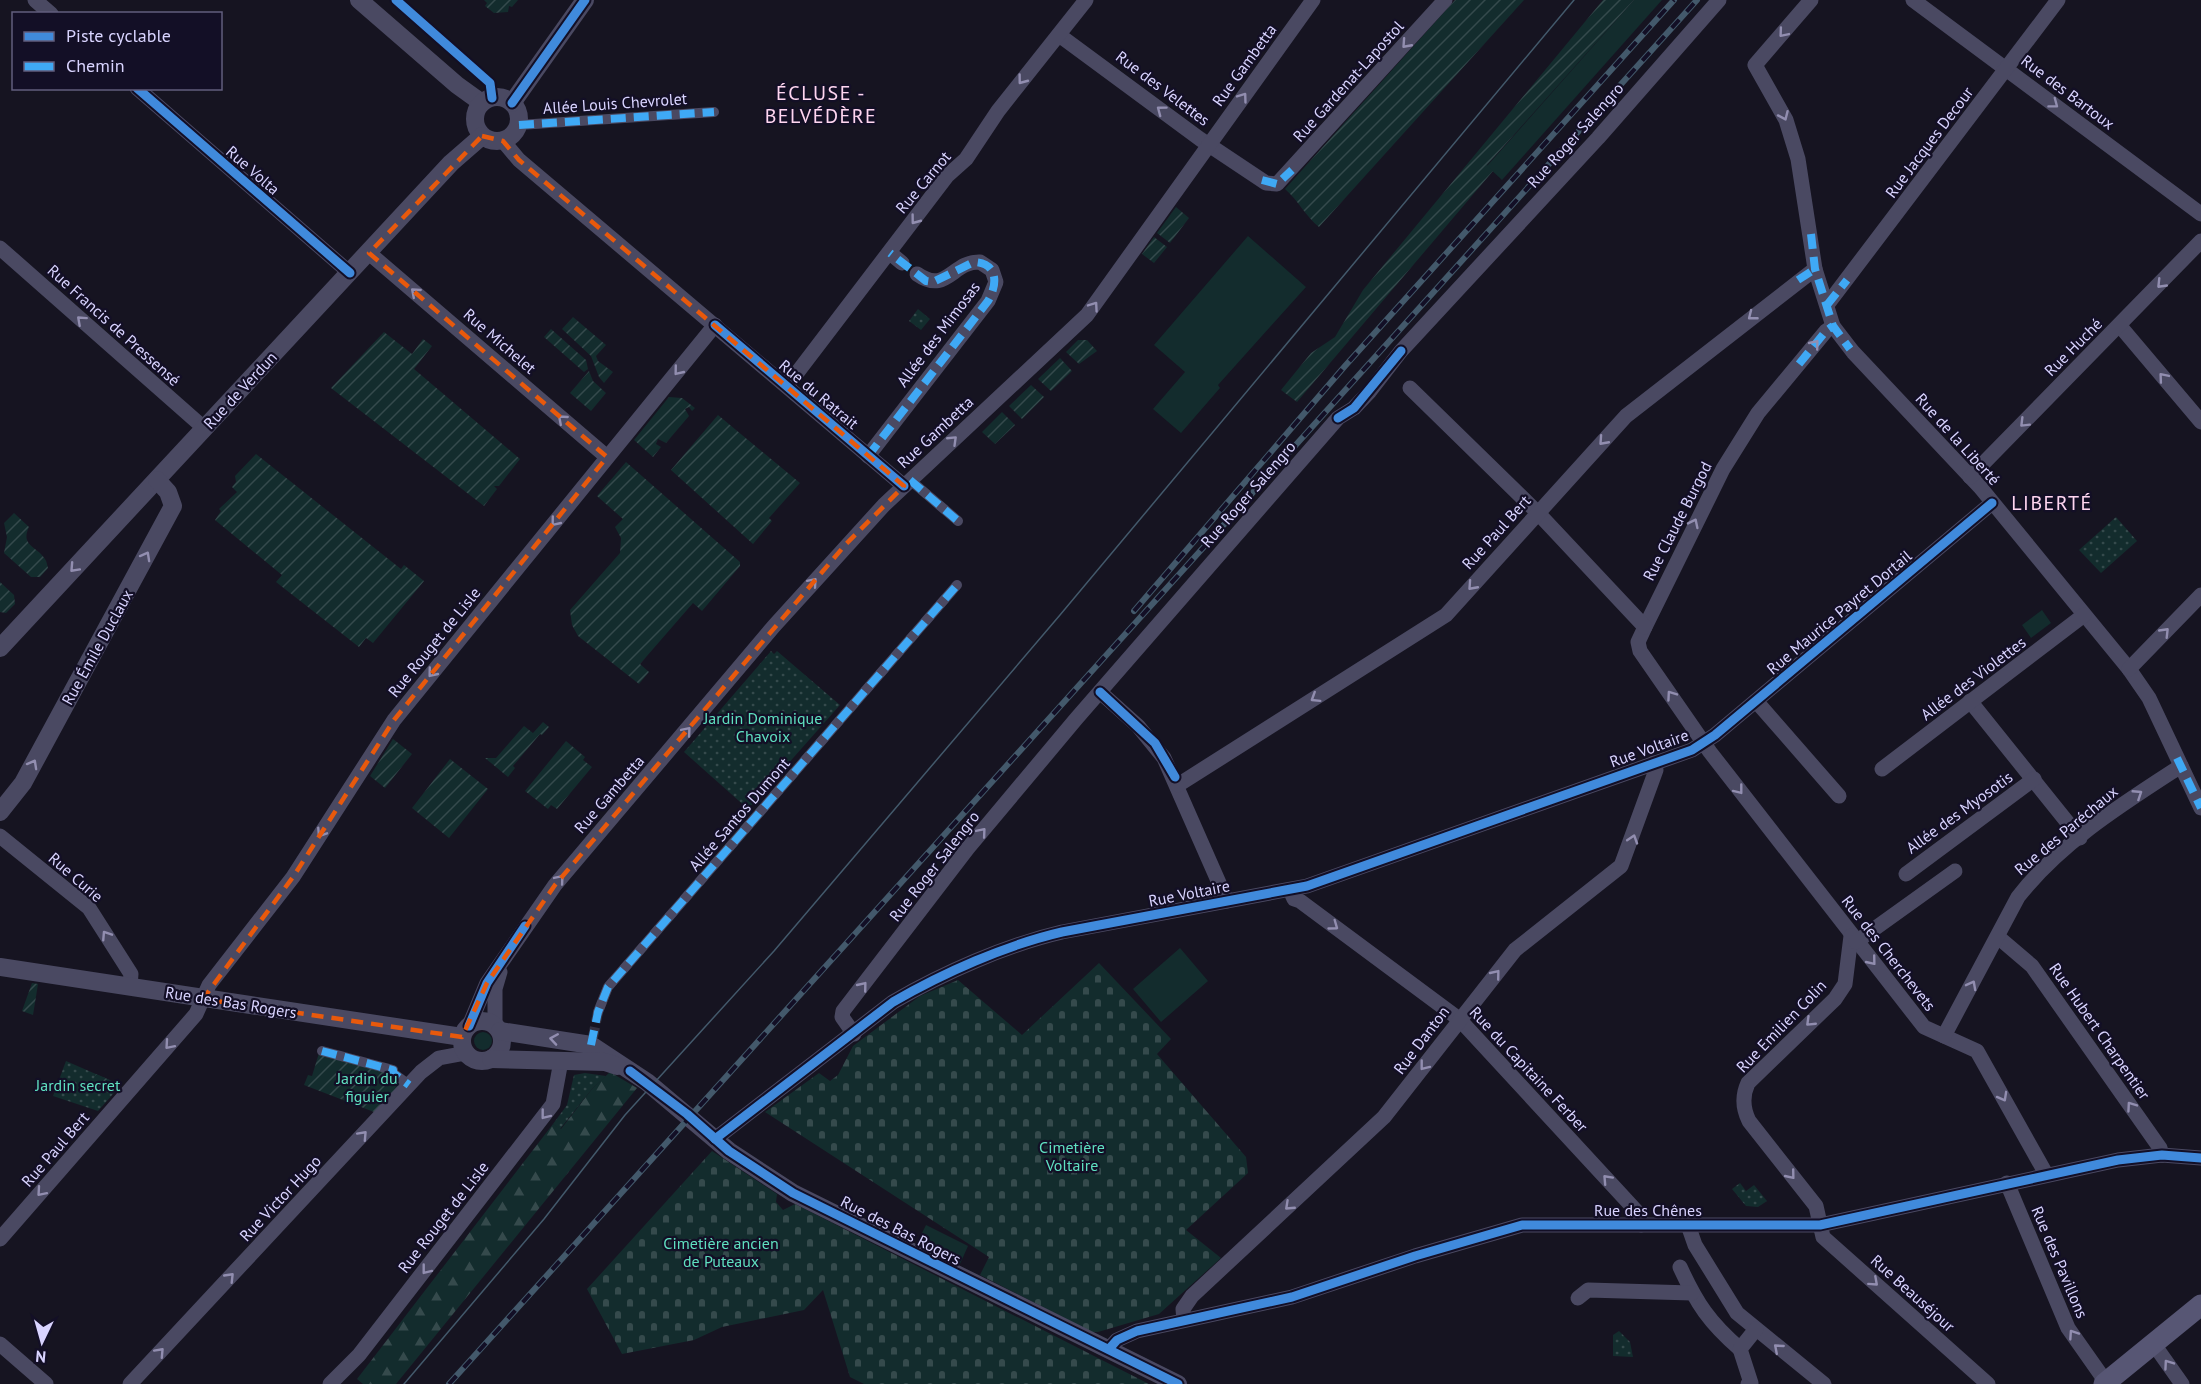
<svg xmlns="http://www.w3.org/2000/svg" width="2201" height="1384" viewBox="0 0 2201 1384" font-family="'PT Sans',sans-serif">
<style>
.grass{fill:#132c2d}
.forest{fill:url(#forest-firs)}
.cemetery{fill:url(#cemetery-stones)}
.park{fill:url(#park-dots)}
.garden{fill:url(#garden-furrows)}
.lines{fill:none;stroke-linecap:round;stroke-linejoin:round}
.pedestrian-tunnel{stroke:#333142;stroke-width:10;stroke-dasharray:10 5;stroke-linecap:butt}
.pedestrian{stroke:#4a4962;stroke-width:10}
.minor{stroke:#4a4962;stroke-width:15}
.tertiary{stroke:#4a4962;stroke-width:18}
.secondary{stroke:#575674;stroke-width:21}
.tram{stroke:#43596b;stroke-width:1.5}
.rail-casing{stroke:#43596b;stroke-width:6}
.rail{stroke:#130f26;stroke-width:4;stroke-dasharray:11;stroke-linecap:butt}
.quiet{stroke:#3fa9f5;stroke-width:8;stroke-dasharray:15 8;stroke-linecap:butt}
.cycleway-casing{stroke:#130f26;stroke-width:13}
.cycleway{stroke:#408adc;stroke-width:9}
.oneway{stroke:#928eb0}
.marked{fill:none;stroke:#e8590c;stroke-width:4.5;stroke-dasharray:12 8;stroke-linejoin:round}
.labels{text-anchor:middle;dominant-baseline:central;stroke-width:4.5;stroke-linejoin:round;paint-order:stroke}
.street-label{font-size:16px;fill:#d9d4ff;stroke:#130f26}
.park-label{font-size:16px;fill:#5fe0c0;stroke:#130f26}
.quarter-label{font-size:20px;letter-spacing:1.5px;fill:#ffd6f0;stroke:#130f26}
</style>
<defs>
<pattern id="forest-firs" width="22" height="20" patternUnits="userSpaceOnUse" patternTransform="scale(1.5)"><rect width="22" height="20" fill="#132c2d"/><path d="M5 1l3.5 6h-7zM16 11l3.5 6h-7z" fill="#354a4c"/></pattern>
<pattern id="cemetery-stones" width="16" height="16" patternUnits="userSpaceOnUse" patternTransform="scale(1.5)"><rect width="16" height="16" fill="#132c2d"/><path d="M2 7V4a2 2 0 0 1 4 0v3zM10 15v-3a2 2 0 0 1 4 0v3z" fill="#354a4c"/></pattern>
<pattern id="park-dots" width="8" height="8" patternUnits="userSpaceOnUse" patternTransform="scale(1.5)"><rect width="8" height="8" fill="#132c2d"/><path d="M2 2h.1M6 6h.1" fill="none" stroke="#354a4c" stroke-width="1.8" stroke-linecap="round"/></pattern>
<pattern id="garden-furrows" width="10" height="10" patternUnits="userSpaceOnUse" patternTransform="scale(1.5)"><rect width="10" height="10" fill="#132c2d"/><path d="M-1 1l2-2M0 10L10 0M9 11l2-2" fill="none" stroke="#354a4c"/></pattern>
</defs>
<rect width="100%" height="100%" fill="#161421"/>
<g class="grass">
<polygon points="1634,0 1662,0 1502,180 1487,166"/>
<polygon points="1248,236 1306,287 1218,385 1220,388 1181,433 1153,409 1185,372 1154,345"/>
<polygon points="2042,610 2051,623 2031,638 2022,625"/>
<polygon points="1180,948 1208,981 1161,1022 1133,989"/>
<circle cx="483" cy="1041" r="9"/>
<polygon points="926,1225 968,1246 960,1264 917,1243"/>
</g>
<polygon class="forest" points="610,1072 637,1088 396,1384 363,1384 357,1379 553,1124 561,1129 592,1089"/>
<g class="cemetery">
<polygon points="1099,963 1171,1039 1157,1054 1246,1157 1248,1173 1186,1230 1221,1258 1159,1314 1098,1332 1092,1332 980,1275 989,1257 765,1112 819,1073 830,1081 838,1075 853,1046 920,996 958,980 1022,1035"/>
<polygon points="712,1151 777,1194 776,1202 783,1210 795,1204 1149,1384 864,1384 850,1377 823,1290 804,1310 722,1327 694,1340 622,1354 587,1289"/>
</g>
<g class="park">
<polygon points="918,309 930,319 921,330 909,321"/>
<polygon points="2116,517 2137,541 2101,573 2079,550"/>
<polygon points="771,651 774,654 777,651 840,705 748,809 684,752"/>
<polygon points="66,1061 121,1085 98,1111 53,1096"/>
<polygon points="585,1073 606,1076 592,1089 560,1129 553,1124 567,1105 574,1075"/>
<polygon points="1740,1183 1746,1191 1754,1185 1767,1201 1758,1207 1746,1206 1732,1189"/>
<polygon points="1619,1331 1630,1342 1633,1357 1613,1356 1613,1335"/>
</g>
<g class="garden">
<polygon points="484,0 518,0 512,7 509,6 508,12 494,13 485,6 487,3"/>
<path d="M 1455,0 L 1524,0 L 1319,227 C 1305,216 1299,201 1285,189 Z"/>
<polygon points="1603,0 1634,0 1487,165 1493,171 1297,402 1281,390 1311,353 1335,337 1363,290"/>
<polygon points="1176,207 1189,218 1170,243 1157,233"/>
<polygon points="1154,237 1167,247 1154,263 1142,254"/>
<polygon points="573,317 606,345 596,356 598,361 613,372 604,383 599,377 591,356 562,329"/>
<polygon points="551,329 586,360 588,369 584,372 544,337"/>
<polygon points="384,332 412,354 423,339 432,346 414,369 520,459 499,486 494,486 497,489 484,506 331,388"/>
<polygon points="1078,340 1087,340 1097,351 1079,364 1066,352"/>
<polygon points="1060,358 1072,371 1051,391 1038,379"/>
<polygon points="589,371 593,381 606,393 591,411 570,393"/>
<polygon points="1031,385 1044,397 1022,419 1009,406"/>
<polygon points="669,397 682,398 695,408 692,411 689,407 685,409 689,416 666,443 658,439 656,444 661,447 653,457 634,440"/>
<polygon points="1002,412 1015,425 995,444 982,432"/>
<polygon points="718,415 800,483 769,518 772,521 753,544 671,470"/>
<polygon points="256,454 401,569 404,565 424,581 373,643 366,638 359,647 276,582 282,575 215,520 221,511 219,509 237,492 232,487 236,482 235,476"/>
<polygon points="626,462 740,562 740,566 702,611 693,603 640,664 649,672 639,684 578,636 572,625 570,610 620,553 621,538 615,527 623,519 597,496"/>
<path d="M 14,513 L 29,527 C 20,546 37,546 45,559 C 47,562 47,565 48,568 L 40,577 L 31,577 L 4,553 L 7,537 L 4,523 Z"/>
<polygon points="0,582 14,595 15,604 6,613 0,612"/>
<polygon points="543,722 549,727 542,735 540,734 513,766 515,768 508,777 485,758 496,758 524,726 533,733"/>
<polygon points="393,739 412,754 385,788 370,776"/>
<polygon points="566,741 585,757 583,760 592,767 557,809 551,805 548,809 525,791"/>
<polygon points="450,759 488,789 449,838 412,808"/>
<polygon points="32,983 38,984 33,1015 22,1011"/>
<polygon points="319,1053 388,1072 401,1083 374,1112 304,1085 308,1075 312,1076"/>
<polygon points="96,1074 121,1085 112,1094 91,1086"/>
</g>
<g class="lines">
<polyline class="pedestrian-tunnel" points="593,1037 598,1012"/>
<g class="pedestrian">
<polyline points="519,125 714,112"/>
<polyline points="910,480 958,521"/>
<polyline points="598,1012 608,987 957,585"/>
<polyline points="322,1051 393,1070 393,1073 409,1085"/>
</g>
<g class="minor">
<polyline points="35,0 51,14"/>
<polyline points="1811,0 1755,65 1786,120 1798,159 1815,269 1833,326 1853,352 1980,487 2129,669 2149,698 2201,808"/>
<polyline points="1913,0 2201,214"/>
<polyline points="1059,35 1200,139 1266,183 1277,184 1445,0"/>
<polyline points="137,88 350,273"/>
<polyline points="503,141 519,160 904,486"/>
<polyline points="0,248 204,428"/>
<polyline points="369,253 607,457"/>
<polyline points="890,253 902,263"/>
<polyline points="1827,305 2058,0"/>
<polyline points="1833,326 1826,331 1758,413 1723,469 1645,627 1638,642 1640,651 1710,752 1924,1027 1977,1051 2046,1174"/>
<polyline points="2120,326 2201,422"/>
<polyline points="787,386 947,176 966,159 998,111 1086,0"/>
<polyline points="1410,388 1538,513 1645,627"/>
<path d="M 868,456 L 988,301 L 996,282 L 992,270 L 980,262 C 952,261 947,295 917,274"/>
<polyline points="1970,477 2201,241"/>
<polyline points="2129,669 2201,595"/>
<polyline points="1100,692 1138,726 1164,758 1227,901"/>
<polyline points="1756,701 1839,796"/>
<polyline points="1970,701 2080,838"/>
<polyline points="1882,769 2084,615"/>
<polyline points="1178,785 1446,615 1626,416 1815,269"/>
<polyline points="0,836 89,908 131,974 130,986"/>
<polyline points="1906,874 2034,779"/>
<polyline points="1290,890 1294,899 1300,901 1459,1019 1640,1215 1641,1225"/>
<path d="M 1851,936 L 1845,984 L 1835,999 L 1748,1083 C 1742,1096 1743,1109 1749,1121 L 1816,1206 L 1823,1237 L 1988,1384"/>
<polyline points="1998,937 2032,966 2160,1148 2162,1155"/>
<polyline points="1856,942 1955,871"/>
<polyline points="495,1025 495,989 500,972"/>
<polyline points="469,1026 487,983 555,885 774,626 884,505 1087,315 1313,0"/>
<polyline points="854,1034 842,1017 843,1011 968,848 1076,719 1338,418 1354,408 1370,391 1401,351 1598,138 1719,0"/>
<path d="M 1944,1036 L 2018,897 C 2061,842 2124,803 2181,766"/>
<path d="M 715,1139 L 893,1002 C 943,973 1006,945 1062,932 L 1307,886 L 1692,750 L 1715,735 L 1992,503"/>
<polyline points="2007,1183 2068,1328 2106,1382"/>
<polyline points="1688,1225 1695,1245 1737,1313 1824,1384"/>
<polyline points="0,1239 196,1014 209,985 293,877 394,720 715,325"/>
<path d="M 1680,1267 C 1697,1304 1709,1322 1740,1349"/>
<polyline points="1578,1298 1588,1290 1692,1293"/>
<polyline points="1184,1320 1183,1309 1192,1296 1384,1117 1515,950 1621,866 1656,770 1654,763"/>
<polyline points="2153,1343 2182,1384"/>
<polyline points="0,1344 46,1384"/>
<polyline points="1109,1349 1117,1340 1137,1331 1292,1297 1415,1256 1522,1225 1820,1225 2118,1160 2162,1155 2201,1158"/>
<polyline points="130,1384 421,1072 439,1058 466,1053"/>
<polyline points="330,1384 359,1355 553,1104 561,1061"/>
<polyline points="1748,1384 1751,1383 1740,1349 1756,1329"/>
</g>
<g class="tertiary">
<polyline points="359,0 457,85 482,103"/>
<circle cx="497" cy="119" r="22"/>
<polyline points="512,103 585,0"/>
<polyline points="0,648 451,163 482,136"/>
<polyline points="0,812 23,783 173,506 168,492 157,480"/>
<polyline points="0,967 462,1037"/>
<circle cx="482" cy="1041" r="20"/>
<polyline points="500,1031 591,1045 647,1082 729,1151 793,1193 1178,1384"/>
<polyline points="491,1059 605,1062 617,1066"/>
</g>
<polyline class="secondary" points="2104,1384 2201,1305"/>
<polyline class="tram" points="404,1384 544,1219 625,1115 774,951 1060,615 1574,0"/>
<g class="rail-casing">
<g id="rail">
<polyline points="1134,611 1345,366 1674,0"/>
<polyline points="449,1384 1697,0"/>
</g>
</g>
<use href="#rail" class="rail"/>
<g class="quiet">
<polyline points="519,125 714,112"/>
<polyline points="1262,180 1277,184 1292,170"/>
<polyline points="1811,234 1815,269 1833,326 1850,349"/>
<polyline points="1798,280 1815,269"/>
<polyline points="1827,305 1847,280"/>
<polyline points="1799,364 1826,331 1833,326"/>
<path d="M 868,456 L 988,301 C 998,284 998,263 974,262 L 933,282 L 926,281 L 890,253"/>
<polyline points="910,480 958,521"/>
<polyline points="2177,758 2201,808"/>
<polyline points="591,1045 598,1012 608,987 957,585"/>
<polyline points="322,1051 393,1070 393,1073 409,1085"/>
</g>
<g class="cycleway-casing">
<g id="cycleway">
<polyline points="396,0 490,83 492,98"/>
<polyline points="137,88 350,273"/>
<polyline points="512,103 585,0"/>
<polyline points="715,325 904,486"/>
<polyline points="1338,418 1354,408 1401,351"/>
<polyline points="1100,692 1155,743 1175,777"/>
<polyline points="469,1026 487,983 525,926"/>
<polyline points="630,1071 687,1114 729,1151 793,1193 1178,1384"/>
<path d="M 715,1139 L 893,1002 C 943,973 1006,945 1062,932 L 1307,886 L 1692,750 L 1715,735 L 1992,503"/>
<polyline points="1109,1349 1117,1340 1137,1331 1292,1297 1415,1256 1522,1225 1820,1225 2118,1160 2162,1155 2201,1158"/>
</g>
</g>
<use href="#cycleway" class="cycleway"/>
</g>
<defs><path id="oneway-chevron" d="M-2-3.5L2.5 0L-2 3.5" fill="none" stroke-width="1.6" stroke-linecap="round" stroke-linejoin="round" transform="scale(1.5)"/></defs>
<g class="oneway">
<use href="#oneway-chevron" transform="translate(1783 33) rotate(130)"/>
<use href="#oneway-chevron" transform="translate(1406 44) rotate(132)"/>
<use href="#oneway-chevron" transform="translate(1022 80) rotate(127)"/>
<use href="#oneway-chevron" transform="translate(1243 97) rotate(-54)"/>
<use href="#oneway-chevron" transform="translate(2054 104) rotate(37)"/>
<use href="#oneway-chevron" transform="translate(1161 110) rotate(-143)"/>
<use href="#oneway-chevron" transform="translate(1784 116) rotate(66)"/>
<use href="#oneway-chevron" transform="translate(915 220) rotate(127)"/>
<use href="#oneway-chevron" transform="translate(2161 284) rotate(134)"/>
<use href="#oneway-chevron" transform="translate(415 292) rotate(-139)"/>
<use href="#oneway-chevron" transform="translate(1094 306) rotate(-55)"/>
<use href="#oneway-chevron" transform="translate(1752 316) rotate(142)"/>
<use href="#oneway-chevron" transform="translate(81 320) rotate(-138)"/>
<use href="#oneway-chevron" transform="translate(1815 344) rotate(-51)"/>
<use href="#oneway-chevron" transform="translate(678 371) rotate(129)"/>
<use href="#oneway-chevron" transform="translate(2163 377) rotate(-130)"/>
<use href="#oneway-chevron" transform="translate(562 419) rotate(-139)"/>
<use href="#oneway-chevron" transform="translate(2024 423) rotate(135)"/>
<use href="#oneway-chevron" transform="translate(953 440) rotate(-44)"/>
<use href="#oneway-chevron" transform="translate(1603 441) rotate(132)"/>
<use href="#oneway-chevron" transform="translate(555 522) rotate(129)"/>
<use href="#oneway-chevron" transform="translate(1694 523) rotate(-64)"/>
<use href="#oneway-chevron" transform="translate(146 556) rotate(-61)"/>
<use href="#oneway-chevron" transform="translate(74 568) rotate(133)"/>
<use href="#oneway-chevron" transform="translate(813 582) rotate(-49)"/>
<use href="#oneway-chevron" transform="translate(1472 586) rotate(132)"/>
<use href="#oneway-chevron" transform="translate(2165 632) rotate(-46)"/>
<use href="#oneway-chevron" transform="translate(432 673) rotate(129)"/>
<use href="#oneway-chevron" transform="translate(1671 695) rotate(-125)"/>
<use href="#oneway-chevron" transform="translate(1315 698) rotate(148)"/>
<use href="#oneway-chevron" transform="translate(687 731) rotate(-50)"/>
<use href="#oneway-chevron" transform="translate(33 764) rotate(-61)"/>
<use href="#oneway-chevron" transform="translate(1739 790) rotate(52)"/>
<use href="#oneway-chevron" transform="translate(2138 794) rotate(-33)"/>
<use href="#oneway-chevron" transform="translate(982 832) rotate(-50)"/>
<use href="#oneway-chevron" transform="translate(321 833) rotate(123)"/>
<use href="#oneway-chevron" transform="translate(1633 839) rotate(-72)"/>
<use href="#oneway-chevron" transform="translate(560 879) rotate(-50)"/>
<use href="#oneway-chevron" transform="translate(1334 926) rotate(36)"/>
<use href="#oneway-chevron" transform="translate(106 935) rotate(-123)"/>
<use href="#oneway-chevron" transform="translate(1872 961) rotate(51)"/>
<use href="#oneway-chevron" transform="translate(1496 974) rotate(-51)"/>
<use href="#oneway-chevron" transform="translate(1972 985) rotate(-62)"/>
<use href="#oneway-chevron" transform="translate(863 986) rotate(-51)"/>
<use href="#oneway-chevron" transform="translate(1810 1022) rotate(136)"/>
<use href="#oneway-chevron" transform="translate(554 1039) rotate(-171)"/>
<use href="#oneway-chevron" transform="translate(169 1045) rotate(131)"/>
<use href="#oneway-chevron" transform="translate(1424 1066) rotate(128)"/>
<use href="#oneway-chevron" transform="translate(2003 1097) rotate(61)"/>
<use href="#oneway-chevron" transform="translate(2131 1106) rotate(-125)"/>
<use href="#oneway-chevron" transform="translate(545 1115) rotate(128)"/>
<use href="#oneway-chevron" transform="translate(363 1135) rotate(-47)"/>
<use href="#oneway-chevron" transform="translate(1791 1175) rotate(51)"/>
<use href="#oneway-chevron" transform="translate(1607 1179) rotate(-133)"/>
<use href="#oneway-chevron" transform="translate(41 1192) rotate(131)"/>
<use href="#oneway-chevron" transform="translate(1289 1206) rotate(137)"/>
<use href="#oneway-chevron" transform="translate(426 1270) rotate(128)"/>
<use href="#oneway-chevron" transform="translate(230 1277) rotate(-46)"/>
<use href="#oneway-chevron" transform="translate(1874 1282) rotate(42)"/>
<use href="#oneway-chevron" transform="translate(2073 1334) rotate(-124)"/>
<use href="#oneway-chevron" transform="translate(1778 1348) rotate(-139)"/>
<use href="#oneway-chevron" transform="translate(160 1352) rotate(-47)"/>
<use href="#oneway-chevron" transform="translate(2168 1364) rotate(-125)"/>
</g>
<path class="marked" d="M 482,136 L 503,141 L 519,160 L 904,486 L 846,544 L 555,885 L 487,983 L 462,1037 L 203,999 L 293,877 L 394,720 L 607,457 L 369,253 Z"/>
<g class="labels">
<g class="street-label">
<text transform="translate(1244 65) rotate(-54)">Rue Gambetta</text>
<text transform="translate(1348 81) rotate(-48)">Rue Gardenat-Lapostol</text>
<text transform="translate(1163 88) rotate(37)">Rue des Velettes</text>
<text transform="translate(2068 92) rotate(37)">Rue des Bartoux</text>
<text transform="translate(615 103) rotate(-4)">Allée Louis Chevrolet</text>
<text transform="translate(1575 135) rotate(-48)">Rue Roger Salengro</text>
<text transform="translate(1929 142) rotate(-53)">Rue Jacques Decour</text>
<text transform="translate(253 170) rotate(41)">Rue Volta</text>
<text transform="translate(923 182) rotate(-50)">Rue Carnot</text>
<text transform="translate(114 325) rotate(42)">Rue Francis de Pressensé</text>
<text transform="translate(938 334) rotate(-53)">Allée des Mimosas</text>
<text transform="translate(500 341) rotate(41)">Rue Michelet</text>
<text transform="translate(2073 347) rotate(-45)">Rue Huché</text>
<text transform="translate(240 390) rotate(-47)">Rue de Verdun</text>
<text transform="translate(819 394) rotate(40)">Rue du Ratrait</text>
<text transform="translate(935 432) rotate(-43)">Rue Gambetta</text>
<text transform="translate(1958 439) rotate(48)">Rue de la Liberté</text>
<text transform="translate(1248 494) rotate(-49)">Rue Roger Salengro</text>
<text transform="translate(1677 521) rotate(-63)">Rue Claude Burgod</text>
<text transform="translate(1496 532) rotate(-48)">Rue Paul Bert</text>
<text transform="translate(1839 612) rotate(-40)">Rue Maurice Payret Dortail</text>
<text transform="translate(434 642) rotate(-51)">Rue Rouget de Lisle</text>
<text transform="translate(97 647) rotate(-61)">Rue Émile Duclaux</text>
<text transform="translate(1973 678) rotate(-37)">Allée des Violettes</text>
<text transform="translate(1649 748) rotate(-20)">Rue Voltaire</text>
<text transform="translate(609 794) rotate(-49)">Rue Gambetta</text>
<text transform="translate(1959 812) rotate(-36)">Allée des Myosotis</text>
<text transform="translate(739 814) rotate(-49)">Allée Santos Dumont</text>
<text transform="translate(2066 830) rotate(-40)">Rue des Paréchaux</text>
<text transform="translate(934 866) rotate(-52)">Rue Roger Salengro</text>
<text transform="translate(76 877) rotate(41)">Rue Curie</text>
<text transform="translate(1189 893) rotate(-11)">Rue Voltaire</text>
<text transform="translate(1889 953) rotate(52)">Rue des Cherchevets</text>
<text transform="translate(231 1002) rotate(9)">Rue des Bas Rogers</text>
<text transform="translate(1781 1026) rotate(-46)">Rue Emilien Colin</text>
<text transform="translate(2100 1031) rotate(55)">Rue Hubert Charpentier</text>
<text transform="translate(1421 1040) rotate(-53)">Rue Danton</text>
<text transform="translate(1529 1069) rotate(47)">Rue du Capitaine Ferber</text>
<text transform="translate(55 1149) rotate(-49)">Rue Paul Bert</text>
<text transform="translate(280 1198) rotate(-47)">Rue Victor Hugo</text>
<text x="1648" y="1210">Rue des Chênes</text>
<text transform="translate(443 1217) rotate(-52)">Rue Rouget de Lisle</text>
<text transform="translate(901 1230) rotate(27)">Rue des Bas Rogers</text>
<text transform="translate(2060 1262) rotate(67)">Rue des Pavillons</text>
<text transform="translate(1913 1293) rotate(42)">Rue Beauséjour</text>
</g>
<g class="park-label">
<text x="763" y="718">Jardin Dominique<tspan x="763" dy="18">Chavoix</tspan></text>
<text x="367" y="1078">Jardin du<tspan x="367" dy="18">figuier</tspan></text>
<text x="78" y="1085">Jardin secret</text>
<text x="1072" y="1147">Cimetière<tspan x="1072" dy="18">Voltaire</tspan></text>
<text x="721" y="1243">Cimetière ancien<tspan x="721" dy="18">de Puteaux</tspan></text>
</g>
<g class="quarter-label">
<text x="821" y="93">ÉCLUSE -<tspan x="821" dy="23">BELVÉDÈRE</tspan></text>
<text x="2052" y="503">LIBERTÉ</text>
</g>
</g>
<rect x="12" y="12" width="210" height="78" fill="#130f26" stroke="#625e7d" stroke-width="1.5"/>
<rect x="24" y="32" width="30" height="9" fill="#408adc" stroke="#625e7d" stroke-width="1.5"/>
<text x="66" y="42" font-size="18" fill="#d9d4ff">Piste cyclable</text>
<rect x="24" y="62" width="30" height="9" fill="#3fa9f5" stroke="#625e7d" stroke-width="1.5"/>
<text x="66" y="72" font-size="18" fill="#d9d4ff">Chemin</text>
<g transform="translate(42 1342) rotate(185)" stroke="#130f26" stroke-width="4.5" paint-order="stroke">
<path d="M0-4.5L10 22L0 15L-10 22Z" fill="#d9d4ff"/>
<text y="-9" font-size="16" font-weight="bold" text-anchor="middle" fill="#d9d4ff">N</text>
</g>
</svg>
